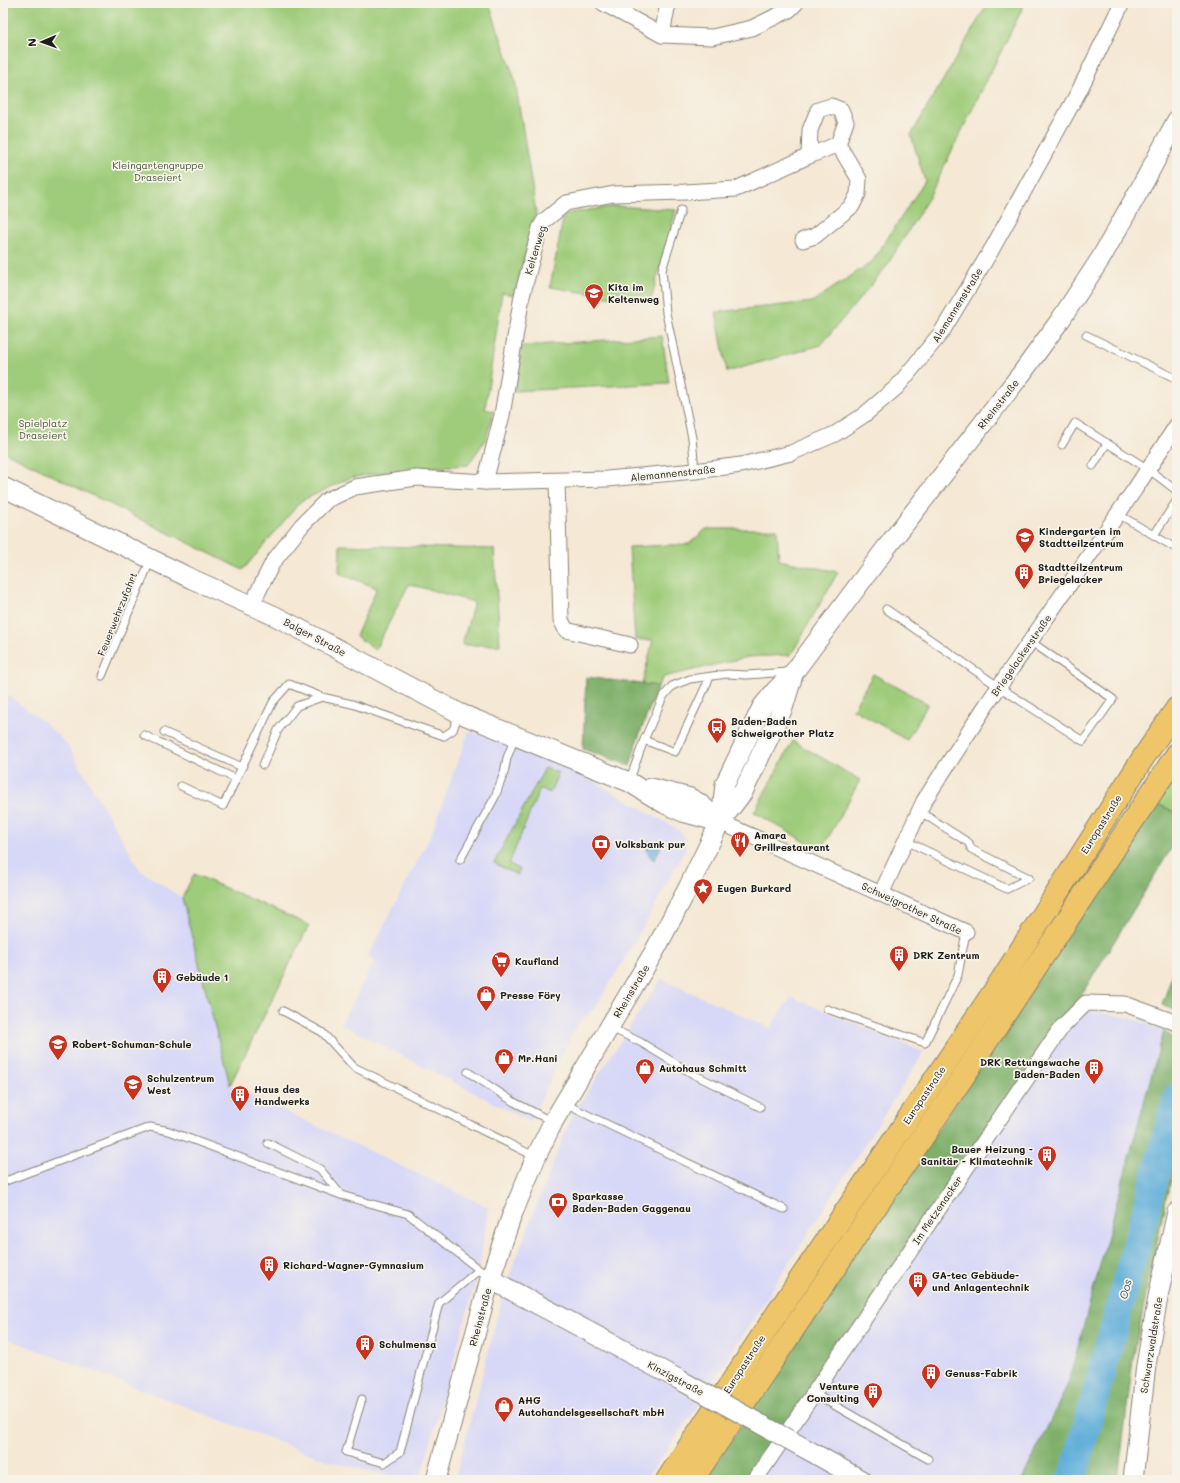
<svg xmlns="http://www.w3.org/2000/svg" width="1180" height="1483" viewBox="0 0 1180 1483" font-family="Mali,sans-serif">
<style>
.built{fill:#d7d7f8}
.green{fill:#9fcc7a;stroke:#5e744b}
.forest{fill:#7fb06a;stroke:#4e6643}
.water{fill:#5faed9;stroke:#3e657a}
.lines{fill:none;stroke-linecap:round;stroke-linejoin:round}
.canal{stroke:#5faed9;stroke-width:16}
.river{stroke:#5faed9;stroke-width:28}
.service-casing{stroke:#888278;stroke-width:9}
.minor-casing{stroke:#888278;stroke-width:17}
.tertiary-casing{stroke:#888278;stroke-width:21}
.primary-casing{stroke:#888278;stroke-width:24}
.service{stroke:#fff;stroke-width:7}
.minor{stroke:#fff;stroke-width:15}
.tertiary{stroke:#fff;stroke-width:19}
.primary{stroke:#eec569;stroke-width:22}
.tertiary-bridge-casing{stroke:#888278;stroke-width:21;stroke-linecap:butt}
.tertiary-bridge{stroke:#fff;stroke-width:19}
.labels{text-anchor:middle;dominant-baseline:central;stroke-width:3.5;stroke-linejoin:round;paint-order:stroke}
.park-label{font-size:10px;fill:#4a5a3d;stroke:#f7f3e8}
.street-label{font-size:10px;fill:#1c1c1c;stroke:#f7f3e8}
.poi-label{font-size:10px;font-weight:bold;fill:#1c1c1c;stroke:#f7f3e8;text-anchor:start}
.water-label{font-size:11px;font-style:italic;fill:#375668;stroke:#f7f3e8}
</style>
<rect width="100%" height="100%" fill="#f7f3e8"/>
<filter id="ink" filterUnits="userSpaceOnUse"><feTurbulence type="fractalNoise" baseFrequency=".025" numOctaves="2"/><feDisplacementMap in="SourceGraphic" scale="8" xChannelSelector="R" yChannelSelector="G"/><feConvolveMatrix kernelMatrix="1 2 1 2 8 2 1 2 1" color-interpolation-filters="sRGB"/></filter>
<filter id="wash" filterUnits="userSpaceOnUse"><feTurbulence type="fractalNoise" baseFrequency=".012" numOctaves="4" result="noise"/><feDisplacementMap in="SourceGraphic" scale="16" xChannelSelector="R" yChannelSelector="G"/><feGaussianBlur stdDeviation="0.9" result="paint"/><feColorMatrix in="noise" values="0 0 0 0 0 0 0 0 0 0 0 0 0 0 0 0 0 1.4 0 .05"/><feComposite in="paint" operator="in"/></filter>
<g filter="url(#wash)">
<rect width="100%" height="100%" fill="#f5e8d4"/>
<g class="built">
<polygon points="9,696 45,723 67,744 140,870 182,898 230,1085 488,1207 479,1270 420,1480 407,1480 329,1461 3,1337 3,697"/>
<polygon points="469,731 573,769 677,829 683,834 686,840 686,848 636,940 595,1008 577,1024 530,1122 341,1024 375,960 368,956 430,837"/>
<polygon points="661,979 770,1028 791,997 924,1052 713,1382 707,1394 645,1480 455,1480 505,1287 571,1117"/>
<polygon points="1073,1008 1132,1018 1164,1031 1147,1091 1068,1384 1022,1480 757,1480"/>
</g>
<g class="green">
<polygon points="3,3 489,3 515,80 536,212 514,295 502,293 485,409 494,411 486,439 468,465 404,469 350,478 301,501 243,570 3,451"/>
<polygon points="988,3 1025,3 929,197 886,267 821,345 727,372 716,312 812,302 872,262 925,181 911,135"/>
<polygon points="615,206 676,210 650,303 550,287 564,214"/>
<polygon points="662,336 669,383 514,391 522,346"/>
<polygon points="706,529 777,529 779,560 838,572 791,655 748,657 664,677 658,686 642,684 653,640 635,640 629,547 689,544"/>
<polygon points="340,545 494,549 500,645 462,645 474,602 409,584 375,650 356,636 377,588 339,573"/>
<polygon points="873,674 928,704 907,740 853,709"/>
<polygon points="793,741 860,780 821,851 754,812"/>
<polygon points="545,768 558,773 550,793 540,788 509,864 520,869 517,875 494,863"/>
<polygon points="1177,771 1177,813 1155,803"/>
<polygon points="194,874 309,925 230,1085 182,898"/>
</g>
<g class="forest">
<polygon points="586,677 658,686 637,741 630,766 583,749"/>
<polygon points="1155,803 1177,813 1177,839 1061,1028 754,1480 705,1480"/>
<polygon points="1177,961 1177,1011 1162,1005"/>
<polygon points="1164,1031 1177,1040 1177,1160 1167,1194 1133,1359 1118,1480 1022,1480 1068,1384 1147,1091"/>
</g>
<path class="water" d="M 647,841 L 661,847 L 654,860 C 647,855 646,849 647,841 Z"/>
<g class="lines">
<polyline class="canal" points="1062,1480 1074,1476"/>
<polyline class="river" points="1072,1480 1177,1097"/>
</g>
</g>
<g filter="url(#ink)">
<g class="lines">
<g class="service-casing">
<g id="service">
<polyline points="681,210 662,270 666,313 692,438 695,471"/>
<polyline points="1086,335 1177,379"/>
<polyline points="1062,445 1075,423 1148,469 1177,491"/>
<polyline points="1093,466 1107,443"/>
<polyline points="1118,514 1177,549"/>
<polyline points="1154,535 1177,500"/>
<polyline points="886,609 999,687 1083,741 1113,699 1030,641"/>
<polyline points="102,676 151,559"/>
<polyline points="164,732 242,767 273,702 289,684 322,697"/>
<polyline points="144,735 236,779"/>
<polyline points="644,740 675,752 710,677"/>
<polyline points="263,765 278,730 297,706 322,697 352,704 444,736 453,730 459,713"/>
<polyline points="629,782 644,740 663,697 672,686 690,679 727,674 747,675 788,672"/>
<polyline points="181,786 223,806 242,767"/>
<polyline points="906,841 1007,889 1029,878 971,849 969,843 919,811"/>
<polyline points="460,860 495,797 504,773 507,758 515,737"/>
<polyline points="827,1009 925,1043 958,975 966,932"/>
<polyline points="283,1011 322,1032 354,1067 536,1157"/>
<polyline points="609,1027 640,1042 693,1074 760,1107"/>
<polyline points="468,1072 514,1102 553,1122"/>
<polyline points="565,1104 784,1209"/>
<polyline points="268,1143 320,1169 341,1195 408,1214 482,1272"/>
<polyline points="3,1182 150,1127 169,1131 341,1195"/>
<polyline points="813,1393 928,1459"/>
<polyline points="362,1399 346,1452 384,1463 400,1452 439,1303 479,1270"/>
</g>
</g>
<g class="minor-casing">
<g id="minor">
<polyline points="603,3 662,35 712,37 752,28 789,10 796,3"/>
<polyline points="662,35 667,8 670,3"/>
<polygon points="831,106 841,110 846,122 838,144 809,156 810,130 818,110"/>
<polyline points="803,240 815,236 852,206 858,194 859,179 838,144"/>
<polyline points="557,481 561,620 566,630 630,645"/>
<polyline points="485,482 502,415 522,296 540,228 544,221 566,203 614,194 685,192 736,189 809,156"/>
<polyline points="251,606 273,562 302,525 327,500 355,487 416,478 485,482 607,479 695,471 741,465 791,453 835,434 864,415 897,387 941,333 992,249 1079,91 1122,3"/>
<polyline points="720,822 966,932"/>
<polyline points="881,894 924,801 987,704 1135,489 1177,425"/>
<polyline points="755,1480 1061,1028 1086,1003 1125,1004 1177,1023"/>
</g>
</g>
<g class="tertiary-casing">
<g id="tertiary">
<polyline points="3,487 192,579 275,616 459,713 629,782 665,804 683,812 720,822"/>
<polyline points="651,788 690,798 699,803 716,818"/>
<polyline points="721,821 725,784 762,707 776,690 794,672 886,548 1022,373 1061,319 1101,258 1145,180 1177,120"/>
<polyline points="490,1279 680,1380"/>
<polyline points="817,1455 861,1480"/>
<polyline points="436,1480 490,1279 512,1215 536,1157 553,1122 654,952 688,888 720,822 743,792 783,708 794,672"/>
<polyline points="1133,1480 1146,1365 1159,1292 1177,1212"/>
</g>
</g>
<g class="primary-casing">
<g id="primary">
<polyline points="667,1480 772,1321 1001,981 1143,758 1177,708"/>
<polyline points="692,1480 971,1065 1177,754"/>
</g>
</g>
<use href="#service" class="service"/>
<use href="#minor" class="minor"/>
<use href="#tertiary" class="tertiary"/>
<use href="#primary" class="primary"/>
<g class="tertiary-bridge-casing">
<polyline id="tertiary-bridge" points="680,1380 817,1455"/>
</g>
<use href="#tertiary-bridge" class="tertiary-bridge"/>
</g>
</g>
<defs>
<g id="school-pin" transform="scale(1)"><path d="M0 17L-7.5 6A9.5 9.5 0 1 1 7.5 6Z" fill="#c8321e" stroke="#f7f3e8"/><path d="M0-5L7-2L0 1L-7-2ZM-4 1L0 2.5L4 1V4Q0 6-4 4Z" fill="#fff"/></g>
<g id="building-pin" transform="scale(1)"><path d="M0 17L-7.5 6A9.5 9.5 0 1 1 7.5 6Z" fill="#c8321e" stroke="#f7f3e8"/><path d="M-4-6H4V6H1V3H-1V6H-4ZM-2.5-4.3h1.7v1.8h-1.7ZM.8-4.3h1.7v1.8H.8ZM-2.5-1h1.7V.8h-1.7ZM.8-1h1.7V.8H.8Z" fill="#fff"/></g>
<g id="bus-pin" transform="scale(1)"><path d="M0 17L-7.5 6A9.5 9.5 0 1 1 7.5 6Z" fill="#c8321e" stroke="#f7f3e8"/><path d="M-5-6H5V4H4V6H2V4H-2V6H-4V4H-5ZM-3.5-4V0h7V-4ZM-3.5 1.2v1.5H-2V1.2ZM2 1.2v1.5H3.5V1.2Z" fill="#fff"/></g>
<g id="restaurant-pin" transform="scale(1)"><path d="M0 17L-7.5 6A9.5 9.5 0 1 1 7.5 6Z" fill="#c8321e" stroke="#f7f3e8"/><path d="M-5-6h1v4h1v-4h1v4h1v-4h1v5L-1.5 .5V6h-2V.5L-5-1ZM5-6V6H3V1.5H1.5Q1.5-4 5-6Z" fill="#fff"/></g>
<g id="bank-pin" transform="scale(1)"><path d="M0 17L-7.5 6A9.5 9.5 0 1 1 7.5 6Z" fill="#c8321e" stroke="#f7f3e8"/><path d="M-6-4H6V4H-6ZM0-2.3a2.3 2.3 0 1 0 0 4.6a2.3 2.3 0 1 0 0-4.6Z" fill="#fff"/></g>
<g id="sight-pin" transform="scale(1)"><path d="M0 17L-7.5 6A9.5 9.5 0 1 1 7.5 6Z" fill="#c8321e" stroke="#f7f3e8"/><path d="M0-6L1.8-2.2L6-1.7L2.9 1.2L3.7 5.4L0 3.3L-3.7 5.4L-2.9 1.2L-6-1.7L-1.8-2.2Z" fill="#fff"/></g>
<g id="supermarket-pin" transform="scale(1)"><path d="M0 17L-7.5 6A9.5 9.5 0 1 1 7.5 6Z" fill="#c8321e" stroke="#f7f3e8"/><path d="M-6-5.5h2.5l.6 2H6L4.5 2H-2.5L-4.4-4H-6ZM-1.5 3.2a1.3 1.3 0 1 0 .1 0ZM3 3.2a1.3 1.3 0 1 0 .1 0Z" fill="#fff"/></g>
<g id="shop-pin" transform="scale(1)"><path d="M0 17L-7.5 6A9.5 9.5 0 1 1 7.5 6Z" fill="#c8321e" stroke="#f7f3e8"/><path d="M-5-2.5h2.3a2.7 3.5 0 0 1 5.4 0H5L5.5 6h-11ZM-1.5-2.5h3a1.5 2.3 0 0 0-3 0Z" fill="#fff"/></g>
</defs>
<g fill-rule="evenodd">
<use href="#school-pin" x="594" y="293"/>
<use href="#school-pin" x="1025" y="537"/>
<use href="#building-pin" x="1024" y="573"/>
<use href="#bus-pin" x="717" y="727"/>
<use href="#restaurant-pin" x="740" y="841"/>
<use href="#bank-pin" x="601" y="844"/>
<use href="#sight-pin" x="703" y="888"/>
<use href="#building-pin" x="899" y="955"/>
<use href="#supermarket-pin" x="501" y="961"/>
<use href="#building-pin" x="162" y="977"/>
<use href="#shop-pin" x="486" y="995"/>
<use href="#school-pin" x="58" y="1044"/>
<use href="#shop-pin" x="504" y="1058"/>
<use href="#shop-pin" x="645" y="1068"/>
<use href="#building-pin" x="1094" y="1068"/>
<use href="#school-pin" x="133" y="1084"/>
<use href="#building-pin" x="240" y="1095"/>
<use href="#building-pin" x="1047" y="1155"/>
<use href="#bank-pin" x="558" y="1202"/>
<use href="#building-pin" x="269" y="1265"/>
<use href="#building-pin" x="918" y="1281"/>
<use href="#building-pin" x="365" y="1344"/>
<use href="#building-pin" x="931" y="1373"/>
<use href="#building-pin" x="873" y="1392"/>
<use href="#shop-pin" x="504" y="1406"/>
</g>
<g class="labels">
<g class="park-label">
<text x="158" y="165">Kleingartengruppe<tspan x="158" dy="12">Draseiert</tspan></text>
<text x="43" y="423">Spielplatz<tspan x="43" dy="12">Draseiert</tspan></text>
</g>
<g class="street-label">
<text transform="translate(535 250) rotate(-73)">Keltenweg</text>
<text transform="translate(957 305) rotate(-58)">Alemannenstraße</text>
<text transform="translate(998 404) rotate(-52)">Rheinstraße</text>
<text transform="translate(673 473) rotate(-6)">Alemannenstraße</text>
<text transform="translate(117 614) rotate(-68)">Feuerwehrzufahrt</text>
<text transform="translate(315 637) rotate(28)">Balger Straße</text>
<text transform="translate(1021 655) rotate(-55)">Briegelackerstraße</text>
<text transform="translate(1101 824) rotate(-58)">Europastraße</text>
<text transform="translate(912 908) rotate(25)">Schweigrother Straße</text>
<text transform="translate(631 991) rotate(-59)">Rheinstraße</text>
<text transform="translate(924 1095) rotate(-56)">Europastraße</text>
<text transform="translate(937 1210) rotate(-56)">Im Metzenacker</text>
<text transform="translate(480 1317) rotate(-75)">Rheinstraße</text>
<text transform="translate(1151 1345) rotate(-81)">Schwarzwaldstraße</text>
<text transform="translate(744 1364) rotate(-57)">Europastraße</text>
<text transform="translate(676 1378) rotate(28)">Kinzigstraße</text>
</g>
<g class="poi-label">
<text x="608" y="287">Kita im<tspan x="608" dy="12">Keltenweg</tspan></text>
<text x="1039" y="531">Kindergarten im<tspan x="1039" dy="12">Stadtteilzentrum</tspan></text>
<text x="1038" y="567">Stadtteilzentrum<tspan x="1038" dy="12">Briegelacker</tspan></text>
<text x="731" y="721">Baden-Baden<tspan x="731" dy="12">Schweigrother Platz</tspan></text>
<text x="754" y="835">Amara<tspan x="754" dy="12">Grillrestaurant</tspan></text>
<text x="615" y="844">Volksbank pur</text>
<text x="717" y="888">Eugen Burkard</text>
<text x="913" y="955">DRK Zentrum</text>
<text x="515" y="961">Kaufland</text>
<text x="176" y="977">Gebäude 1</text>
<text x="500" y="995">Presse Föry</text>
<text x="72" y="1044">Robert-Schuman-Schule</text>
<text x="518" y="1058">Mr.Hani</text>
<text x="1080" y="1062" text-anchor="end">DRK Rettungswache<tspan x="1080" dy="12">Baden-Baden</tspan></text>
<text x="659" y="1068">Autohaus Schmitt</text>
<text x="147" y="1078">Schulzentrum<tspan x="147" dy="12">West</tspan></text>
<text x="254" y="1089">Haus des<tspan x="254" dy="12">Handwerks</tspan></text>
<text x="1033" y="1149" text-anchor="end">Bauer Heizung -<tspan x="1033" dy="12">Sanitär - Klimatechnik</tspan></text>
<text x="572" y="1196">Sparkasse<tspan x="572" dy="12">Baden-Baden Gaggenau</tspan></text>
<text x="283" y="1265">Richard-Wagner-Gymnasium</text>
<text x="932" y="1275">GA-tec Gebäude-<tspan x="932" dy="12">und Anlagentechnik</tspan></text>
<text x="379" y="1344">Schulmensa</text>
<text x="945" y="1373">Genuss-Fabrik</text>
<text x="859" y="1386" text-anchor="end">Venture<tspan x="859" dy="12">Consulting</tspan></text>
<text x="518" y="1400">AHG<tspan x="518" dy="12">Autohandelsgesellschaft mbH</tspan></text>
</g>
<g class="water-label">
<text transform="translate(1125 1289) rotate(-75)">Oos</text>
</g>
</g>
<rect width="1180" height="1483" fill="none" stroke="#f7f3e8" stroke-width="16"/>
<g transform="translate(42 42) rotate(268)" stroke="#f7f3e8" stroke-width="3" paint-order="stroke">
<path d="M0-3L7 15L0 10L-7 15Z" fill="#1c1c1c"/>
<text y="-6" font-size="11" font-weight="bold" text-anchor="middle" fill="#1c1c1c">N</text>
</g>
</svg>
